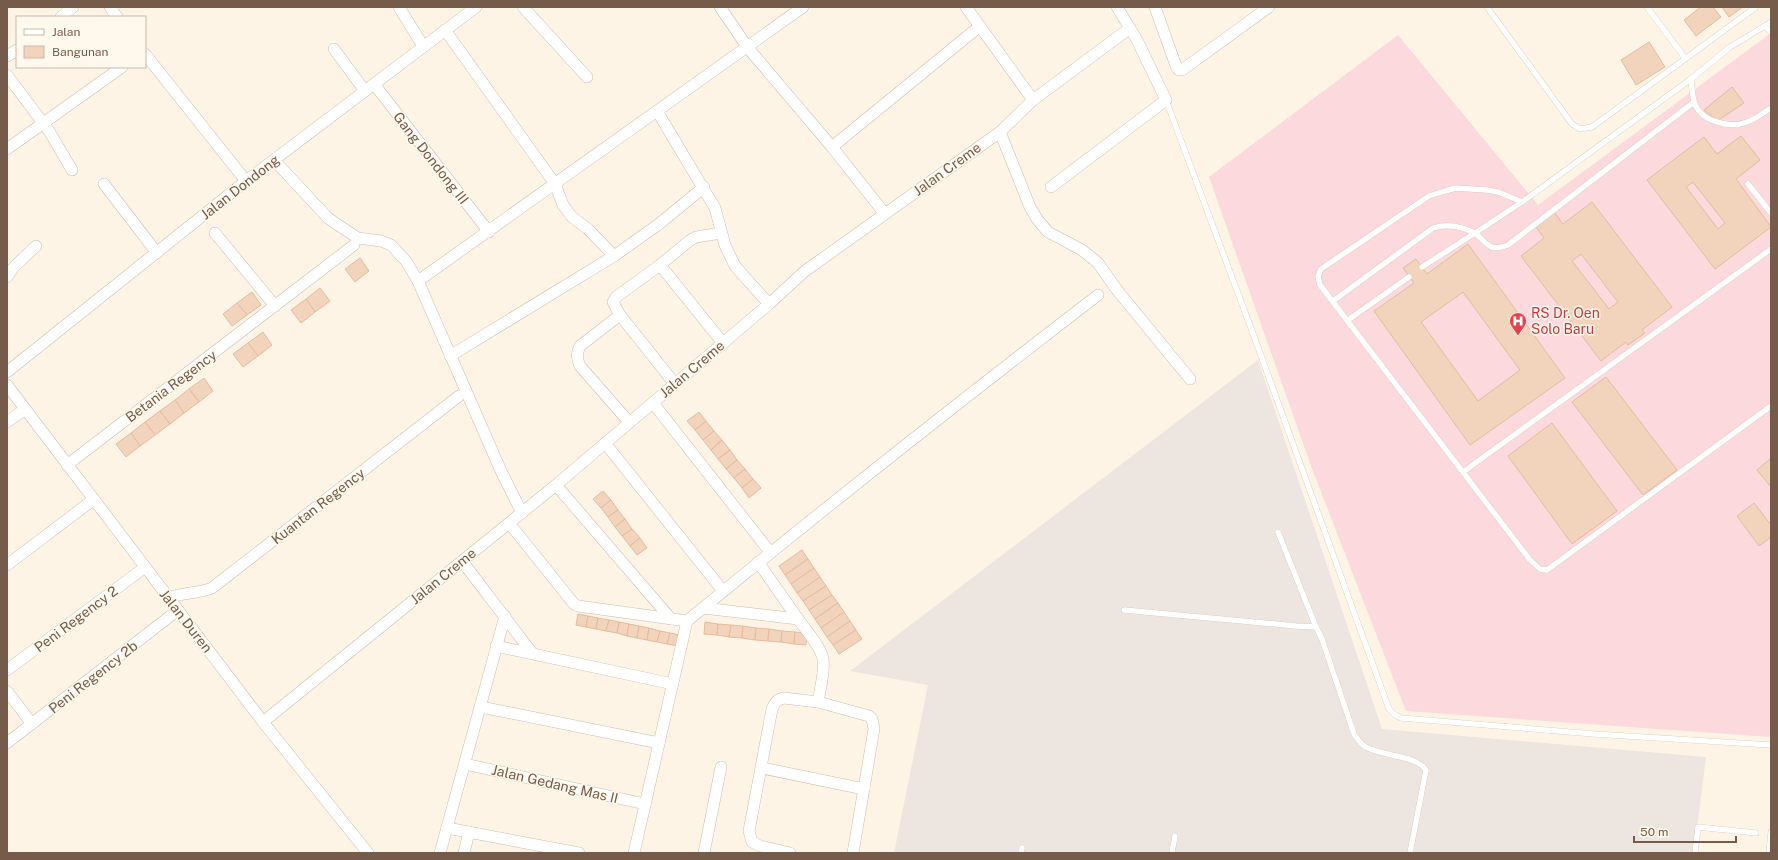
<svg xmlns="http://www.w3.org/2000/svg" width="1778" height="860" viewBox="0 0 1778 860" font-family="'Public Sans',sans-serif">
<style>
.industrial{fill:#ede6e0}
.medical{fill:#fbd9dc}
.building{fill:#f2d4bd;stroke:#e5bb9d;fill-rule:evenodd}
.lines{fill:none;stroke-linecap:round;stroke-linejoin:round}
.lane-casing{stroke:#cebcac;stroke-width:6}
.street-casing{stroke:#cebcac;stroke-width:12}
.lane{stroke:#fff;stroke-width:5.5}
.street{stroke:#fff;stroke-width:11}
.labels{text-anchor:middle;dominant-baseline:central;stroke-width:3;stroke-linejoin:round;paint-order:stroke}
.street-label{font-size:14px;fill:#765b4a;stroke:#fff8ec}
.health-label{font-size:14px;fill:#be3a42;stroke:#fff8ec;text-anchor:start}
</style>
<rect width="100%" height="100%" fill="#fdf4e6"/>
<polygon class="industrial" points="1258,360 1382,729 1706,757 1694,853 894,853 928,685 850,671"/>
<polygon class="medical" points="1771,33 1771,737 1406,711 1311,466 1209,177 1398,35 1538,205"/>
<g class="building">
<polygon points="1701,7 1713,7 1721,17 1696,36 1684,20"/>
<polygon points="1722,7 1743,7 1729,17"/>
<polygon points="1649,42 1665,67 1636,85 1621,60"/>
<polygon points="1732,87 1744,103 1717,121 1704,110"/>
<path d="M 1741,136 L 1760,160 L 1736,179 L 1771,227 L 1715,269 L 1647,180 L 1704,137 L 1717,154 ZM 1693,182 L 1725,223 L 1718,229 L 1686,187 Z"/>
<path d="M 1592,202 L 1672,307 L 1642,330 L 1645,333 L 1628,345 L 1626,342 L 1601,361 L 1521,256 L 1544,238 L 1536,227 L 1554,212 L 1563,224 ZM 1581,254 L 1618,302 L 1609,309 L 1572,261 Z"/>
<path d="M 1468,244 L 1565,378 L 1470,445 L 1374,311 L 1414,283 L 1403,268 L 1416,259 L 1427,274 ZM 1463,292 L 1520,370 L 1478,401 L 1421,322 Z"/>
<polygon points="360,258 369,271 355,282 345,269"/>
<polygon points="320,288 330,301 315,312 306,299"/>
<polygon points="252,292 261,305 247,315 237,303"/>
<polygon points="306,299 315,312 301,323 291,310"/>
<polygon points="237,303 247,315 232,326 223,314"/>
<polygon points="263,332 272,345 258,356 248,343"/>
<polygon points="248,343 258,356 243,367 233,354"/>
<polygon points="1606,377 1677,470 1643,495 1572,402"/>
<polygon points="204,378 213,391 199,402 189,389"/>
<polygon points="189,389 199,402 184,413 175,400"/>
<polygon points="175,400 184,413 170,424 160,411"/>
<polygon points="160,411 170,424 155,435 145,422"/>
<polygon points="699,412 706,421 695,430 687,421"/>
<polygon points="706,421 714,431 703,440 695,430"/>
<polygon points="145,422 155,435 140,446 131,433"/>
<polygon points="1552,423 1617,511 1572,544 1508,456"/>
<polygon points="714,431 722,440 711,450 703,440"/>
<polygon points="131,433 140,446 126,457 116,444"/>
<polygon points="722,440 730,450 718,459 711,450"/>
<polygon points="730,450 737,460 726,469 718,459"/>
<polygon points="1771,458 1771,487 1757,470"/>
<polygon points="737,460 745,469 734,478 726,469"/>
<polygon points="745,469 753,479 742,488 734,478"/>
<polygon points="753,479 761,488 749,498 742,488"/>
<polygon points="603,491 611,500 601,508 593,499"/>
<polygon points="611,500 618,510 608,517 601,508"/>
<polygon points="1754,503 1771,525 1771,537 1759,546 1737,516"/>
<polygon points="618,510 625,519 615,527 608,517"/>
<polygon points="625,519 632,529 622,536 615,527"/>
<polygon points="632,529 640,538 630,546 622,536"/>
<polygon points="640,538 647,548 637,555 630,546"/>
<polygon points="802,550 808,559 785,575 779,566"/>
<polygon points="808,559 814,568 791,584 785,575"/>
<polygon points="814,568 820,577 797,593 791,584"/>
<polygon points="820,577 826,586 803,601 797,593"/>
<polygon points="826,586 832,595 809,610 803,601"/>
<polygon points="832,595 838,603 815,619 809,610"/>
<polygon points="838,603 844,612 821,628 815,619"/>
<polygon points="844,612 850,621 827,637 821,628"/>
<polygon points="578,614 588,616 586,627 576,625"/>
<polygon points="588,616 598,618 596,629 586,627"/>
<polygon points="598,618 609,620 606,631 596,629"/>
<polygon points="609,620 619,622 617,633 606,631"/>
<polygon points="850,621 856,630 833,645 827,637"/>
<polygon points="619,622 629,624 627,636 617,633"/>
<polygon points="705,622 718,624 717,635 704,634"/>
<polygon points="629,624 639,626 637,638 627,636"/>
<polygon points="718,624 731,625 729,637 717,635"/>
<polygon points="731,625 743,626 742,638 729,637"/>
<polygon points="639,626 649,628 647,640 637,638"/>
<polygon points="743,626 756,628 755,640 742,638"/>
<polygon points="649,628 660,631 657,642 647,640"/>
<polygon points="756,628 769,629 768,641 755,640"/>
<polygon points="769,629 782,631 781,642 768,641"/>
<polygon points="856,630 862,639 839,654 833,645"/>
<polygon points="660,631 670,633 667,644 657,642"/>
<polygon points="782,631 795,632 794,644 781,642"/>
<polygon points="795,632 807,633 806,645 794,644"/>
<polygon points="670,633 680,635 678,646 667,644"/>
</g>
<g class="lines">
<g class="lane-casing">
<g id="lane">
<polyline points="1487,7 1572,124 1580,129 1592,127 1756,7"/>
<polyline points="1647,7 1685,58"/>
<polyline points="1771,22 1765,26 1771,32"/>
<polyline points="1691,79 1730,47 1765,26"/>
<polyline points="1166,100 1255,339 1389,709 1395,715 1401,718 1594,734 1771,745"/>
<path d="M 1771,108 C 1763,113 1756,119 1747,122 C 1729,129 1699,121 1694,101 C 1692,94 1692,86 1691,79 L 1522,202 L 1498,192 L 1487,190 L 1456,188 L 1445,191 L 1429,196 L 1321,269 L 1318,276 L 1320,285 L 1530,560 L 1540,569 L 1547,570 L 1771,406"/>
<polyline points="1748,184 1771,213"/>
<path d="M 1422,267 L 1475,233 C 1489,245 1489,252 1508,245 L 1694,102"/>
<path d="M 1333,301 L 1433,228 C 1448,223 1461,226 1475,233 L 1522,202"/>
<polyline points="1348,320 1409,277"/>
<polyline points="1463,472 1771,249"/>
<polyline points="1278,532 1316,627"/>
<path d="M 1124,610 L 1296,626 L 1316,627 L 1322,639 L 1354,734 C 1357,738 1360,743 1364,746 C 1381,757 1415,754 1426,770 L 1410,853"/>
<polyline points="1021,853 1022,848"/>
<polyline points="1172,853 1175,836"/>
<polyline points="1695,853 1698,827 1756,833"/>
<polyline points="1769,853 1771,832"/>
</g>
</g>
<g class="street-casing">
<g id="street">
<polyline points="110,7 117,17"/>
<polyline points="399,7 423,46"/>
<polyline points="523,7 587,77"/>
<polyline points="720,7 748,48 832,147 980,26"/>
<polyline points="966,7 1033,100"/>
<polyline points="1155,7 1176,66 1179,70 1182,70 1269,7"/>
<polyline points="61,17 73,7"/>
<polyline points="445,30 555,184 563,205 572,217 588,229 614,256"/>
<polyline points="334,49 365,91"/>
<polyline points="145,54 246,181"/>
<polyline points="7,56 17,50"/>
<polyline points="7,75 49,131 72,170"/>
<polyline points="374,84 489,232"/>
<polyline points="657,111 715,208 725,245 735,266 769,304"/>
<polyline points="1000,132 1030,207 1037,219 1048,232 1082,250 1098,263 1117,290 1190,379"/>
<polyline points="832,147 885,214"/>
<polyline points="7,149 122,67"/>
<polyline points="274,160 328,218 338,225 358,238 381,241 391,245 406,261 418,281 501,471 522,513"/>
<polyline points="104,184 157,253"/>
<polyline points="1051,187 1166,100 1137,40 1117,7"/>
<polyline points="215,233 275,306"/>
<polyline points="660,265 723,343"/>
<polyline points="7,277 14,267 36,246"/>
<polyline points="418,281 803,7"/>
<path d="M 620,315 L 580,346 C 576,354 577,359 580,366 L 629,422"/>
<polyline points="450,356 614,256 659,224 704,187"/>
<polyline points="7,372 246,181 476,7"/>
<polyline points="675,384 620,315 613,302 616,297 660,265 689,241 696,237 721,233"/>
<polyline points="7,385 263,722 368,853"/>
<polyline points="653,403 770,552"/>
<polyline points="7,422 25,409"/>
<polyline points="605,443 723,591"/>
<polyline points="67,465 354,245"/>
<polyline points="556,485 671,619"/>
<path d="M 509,523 L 574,604 L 578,606 L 687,621 C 822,510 959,402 1098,295"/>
<polyline points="462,561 532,653"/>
<polyline points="758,562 798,619"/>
<polyline points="7,565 93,500"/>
<path d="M 169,598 C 182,592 198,594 212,588 L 459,396"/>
<path d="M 703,608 L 798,619 C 805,629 821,647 823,659 C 825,672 820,689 818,702"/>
<polyline points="496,646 673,684"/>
<polyline points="7,670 144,568"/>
<polyline points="7,691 32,724"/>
<polyline points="481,707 659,743"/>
<polyline points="263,722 556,485 769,304 805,271 1000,132 1033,100 1130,28"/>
<polyline points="7,743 178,610"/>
<polyline points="465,764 645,804"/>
<polyline points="762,768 864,789"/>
<polyline points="447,828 579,853"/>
<polyline points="440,853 505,616"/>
<polyline points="464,853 469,832"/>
<polyline points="634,853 687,621"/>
<polyline points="704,853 721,767"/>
<path d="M 790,853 L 760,846 L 752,842 L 749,831 L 772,709 C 775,703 777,699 784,698 L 818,702 L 869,716 L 872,719 L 874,729 L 853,853"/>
</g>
</g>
<use href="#lane" class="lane"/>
<use href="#street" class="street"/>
</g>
<defs>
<g id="hospital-pin" transform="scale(0.9)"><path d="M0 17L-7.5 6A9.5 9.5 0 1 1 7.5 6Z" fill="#e0444e" stroke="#fff8ec"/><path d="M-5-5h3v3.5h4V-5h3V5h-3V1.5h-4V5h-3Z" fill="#fff"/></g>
</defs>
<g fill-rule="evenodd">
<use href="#hospital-pin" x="1518" y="321"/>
</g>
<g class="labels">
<g class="street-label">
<text transform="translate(431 158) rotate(52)">Gang Dondong III</text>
<text transform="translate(947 169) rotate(-36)">Jalan Creme</text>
<text transform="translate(240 187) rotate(-38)">Jalan Dondong</text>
<text transform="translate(692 369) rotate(-40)">Jalan Creme</text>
<text transform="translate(171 386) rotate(-37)">Betania Regency</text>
<text transform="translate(318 506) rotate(-38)">Kuantan Regency</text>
<text transform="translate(443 576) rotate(-39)">Jalan Creme</text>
<text transform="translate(76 619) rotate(-37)">Peni Regency 2</text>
<text transform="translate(186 621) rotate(52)">Jalan Duren</text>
<text transform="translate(93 677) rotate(-38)">Peni Regency 2b</text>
<text transform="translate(555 784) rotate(13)">Jalan Gedang Mas II</text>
</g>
<g class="health-label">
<text x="1531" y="313">RS Dr. Oen<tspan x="1531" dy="16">Solo Baru</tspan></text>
</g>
</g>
<rect width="1778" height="860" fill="none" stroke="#765b4a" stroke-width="16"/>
<rect x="16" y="16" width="130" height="52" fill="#fff8ec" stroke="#c8b9ab"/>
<rect x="24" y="29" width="20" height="6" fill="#ffffff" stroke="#c8b9ab"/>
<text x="52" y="36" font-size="12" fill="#765b4a">Jalan</text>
<rect x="24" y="46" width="20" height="12" fill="#f2d4bd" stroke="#c8b9ab"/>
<text x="52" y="56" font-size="12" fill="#765b4a">Bangunan</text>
<path d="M1634 836v6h102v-6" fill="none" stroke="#765b4a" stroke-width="2"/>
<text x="1640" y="836" font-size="12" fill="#765b4a" stroke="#fff8ec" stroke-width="3" paint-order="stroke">50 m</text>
</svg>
